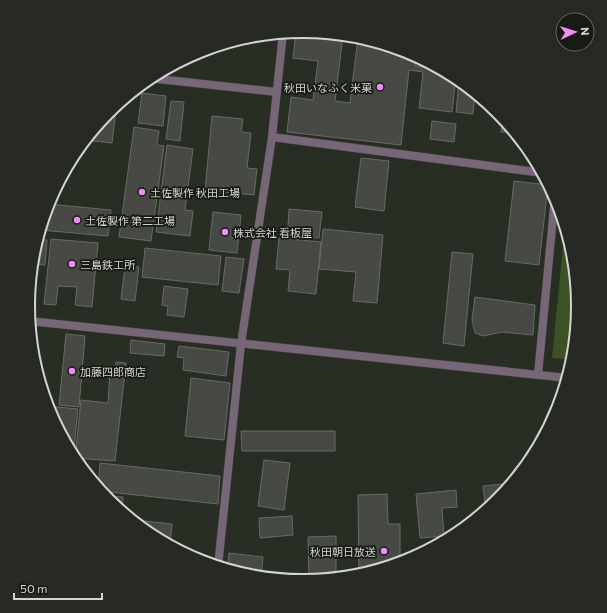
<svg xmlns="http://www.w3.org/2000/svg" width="607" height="613" viewBox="0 0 607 613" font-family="Commissioner,'Noto Sans JP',sans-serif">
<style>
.built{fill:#282e24}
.green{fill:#3e5126}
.building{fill:#474a44;stroke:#676b64}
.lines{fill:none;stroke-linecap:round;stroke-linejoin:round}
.minor-casing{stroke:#3d403a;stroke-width:9}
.tertiary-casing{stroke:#3d403a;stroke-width:9}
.minor{stroke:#766677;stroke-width:8}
.tertiary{stroke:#766677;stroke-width:8}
.poi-dot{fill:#ee8cf9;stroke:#181b15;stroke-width:1.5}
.labels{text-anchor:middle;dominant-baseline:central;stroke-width:3.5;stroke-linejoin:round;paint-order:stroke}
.poi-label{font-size:11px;fill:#d2d4d0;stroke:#181b15;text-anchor:start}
.rim{fill:none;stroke:#d2d4d0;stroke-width:2}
</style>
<rect width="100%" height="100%" fill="#21241e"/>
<circle class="built" cx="303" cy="306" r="275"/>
<polygon class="green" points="565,225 574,253 579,307 574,360 552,358"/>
<g class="building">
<polygon points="304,31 343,35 335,101 350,103 358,37 409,52 416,56 415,66 421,67 422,59 456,77 452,112 419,108 423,72 409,70 401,145 287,132 291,97 313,100 318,61 293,58 296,32"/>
<polygon points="459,79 475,93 473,114 456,112"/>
<polygon points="142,93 166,96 163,126 138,123"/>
<polygon points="171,101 184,102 180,141 166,139"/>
<polygon points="111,109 116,110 112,143 85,140"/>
<polygon points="212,116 243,119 241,132 251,133 247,168 257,169 254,195 205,190"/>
<polygon points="503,117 516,133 501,132"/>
<polygon points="432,121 456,124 454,142 430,139"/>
<polygon points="134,127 159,131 157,145 164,146 151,241 119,237"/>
<polygon points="167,145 193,149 185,210 193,211 190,236 156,232"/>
<polygon points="361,158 389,161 384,211 355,207"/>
<polygon points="514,181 548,185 539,265 505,261"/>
<polygon points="48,204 111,210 108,236 40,230"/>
<polygon points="289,209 322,212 319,238 296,236 296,227 288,226"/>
<polygon points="213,212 241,215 237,253 209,250"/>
<polygon points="323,229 383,235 377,303 353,301 356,272 319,269"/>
<polygon points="279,238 321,242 316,294 288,291 290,270 276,269"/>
<polygon points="38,239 47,240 45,265 32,264"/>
<polygon points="51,239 98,243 92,307 75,305 77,287 58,286 56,305 44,304"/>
<polygon points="145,248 221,256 218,285 142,277"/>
<polygon points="452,252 473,254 464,346 443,343"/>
<polygon points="226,257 244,259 239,293 222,291"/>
<polygon points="125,266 139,267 135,301 121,299"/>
<polygon points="164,286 188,289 184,317 167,315 168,306 162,305"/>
<polygon points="475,297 535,305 533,335 502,332 483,336 475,333 472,320"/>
<polygon points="30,328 36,328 33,357"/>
<polygon points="66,334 85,336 79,407 59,405"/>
<polygon points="131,340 165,344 164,356 130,353"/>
<polygon points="179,346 229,352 226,376 183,370 184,358 177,357"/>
<polygon points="116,362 126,363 115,461 75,458 81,400 108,403 110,371 115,370"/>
<polygon points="191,378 230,383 224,440 185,436"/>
<polygon points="47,406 78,409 73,456 49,412"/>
<polygon points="241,431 335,431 335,451 242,451"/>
<polygon points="264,460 290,463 284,510 258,506"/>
<polygon points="100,463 220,476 218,504 100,491 98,488"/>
<polygon points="513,483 498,501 486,511 483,486"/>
<polygon points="456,490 457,507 442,508 444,536 420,538 416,494"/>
<polygon points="387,494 388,524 400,524 400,564 359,576 358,495"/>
<polygon points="104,496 123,497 122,512 109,501"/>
<polygon points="292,516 293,535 260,538 259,518"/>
<polygon points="135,520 172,524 170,545 150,535 135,523"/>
<polygon points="336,536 336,579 309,581 308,537"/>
<polygon points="433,548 412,560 411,550"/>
<polygon points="229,553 263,557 261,578 250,577 227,570"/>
</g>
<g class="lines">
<g class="minor-casing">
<g id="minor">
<polyline points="149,78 277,92"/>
<polyline points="272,137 543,173"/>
<polyline points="538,375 555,196"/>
<polyline points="218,567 241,344"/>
</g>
</g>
<g class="tertiary-casing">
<g id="tertiary">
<polyline points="29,321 568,378"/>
<polyline points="241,344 272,137 283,33"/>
</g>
</g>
<use href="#minor" class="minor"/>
<use href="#tertiary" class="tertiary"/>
</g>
<g class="poi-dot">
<circle cx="380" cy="87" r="4"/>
<circle cx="142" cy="192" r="4"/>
<circle cx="77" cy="220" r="4"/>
<circle cx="225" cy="232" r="4"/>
<circle cx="72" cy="264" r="4"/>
<circle cx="72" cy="371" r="4"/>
<circle cx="384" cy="551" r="4"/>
</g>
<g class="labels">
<g class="poi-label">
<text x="372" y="87" text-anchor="end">秋田いなふく米菓</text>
<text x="150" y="192">土佐製作 秋田工場</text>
<text x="85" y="220">土佐製作 第二工場</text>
<text x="233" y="232">株式会社 看板屋</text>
<text x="80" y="264">三島鉄工所</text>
<text x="80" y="371">加藤四郎商店</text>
<text x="376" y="551" text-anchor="end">秋田朝日放送</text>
</g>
</g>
<path d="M0 0H607V613H0ZM35 306a268 268 0 1 1 536 0a268 268 0 1 1-536 0Z" fill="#272a24" fill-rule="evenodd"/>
<path class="rim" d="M35 306a268 268 0 1 1 536 0a268 268 0 1 1-536 0Z"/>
<g transform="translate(575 32) rotate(86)"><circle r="19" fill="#181b15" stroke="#626560"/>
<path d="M0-3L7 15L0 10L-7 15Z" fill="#ee8cf9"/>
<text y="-6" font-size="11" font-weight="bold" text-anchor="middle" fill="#d2d4d0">N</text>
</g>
<path d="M14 593v6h88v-6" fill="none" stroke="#d2d4d0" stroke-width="2"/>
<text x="20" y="593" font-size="12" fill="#d2d4d0" stroke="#181b15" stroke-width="3" paint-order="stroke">50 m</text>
</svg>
